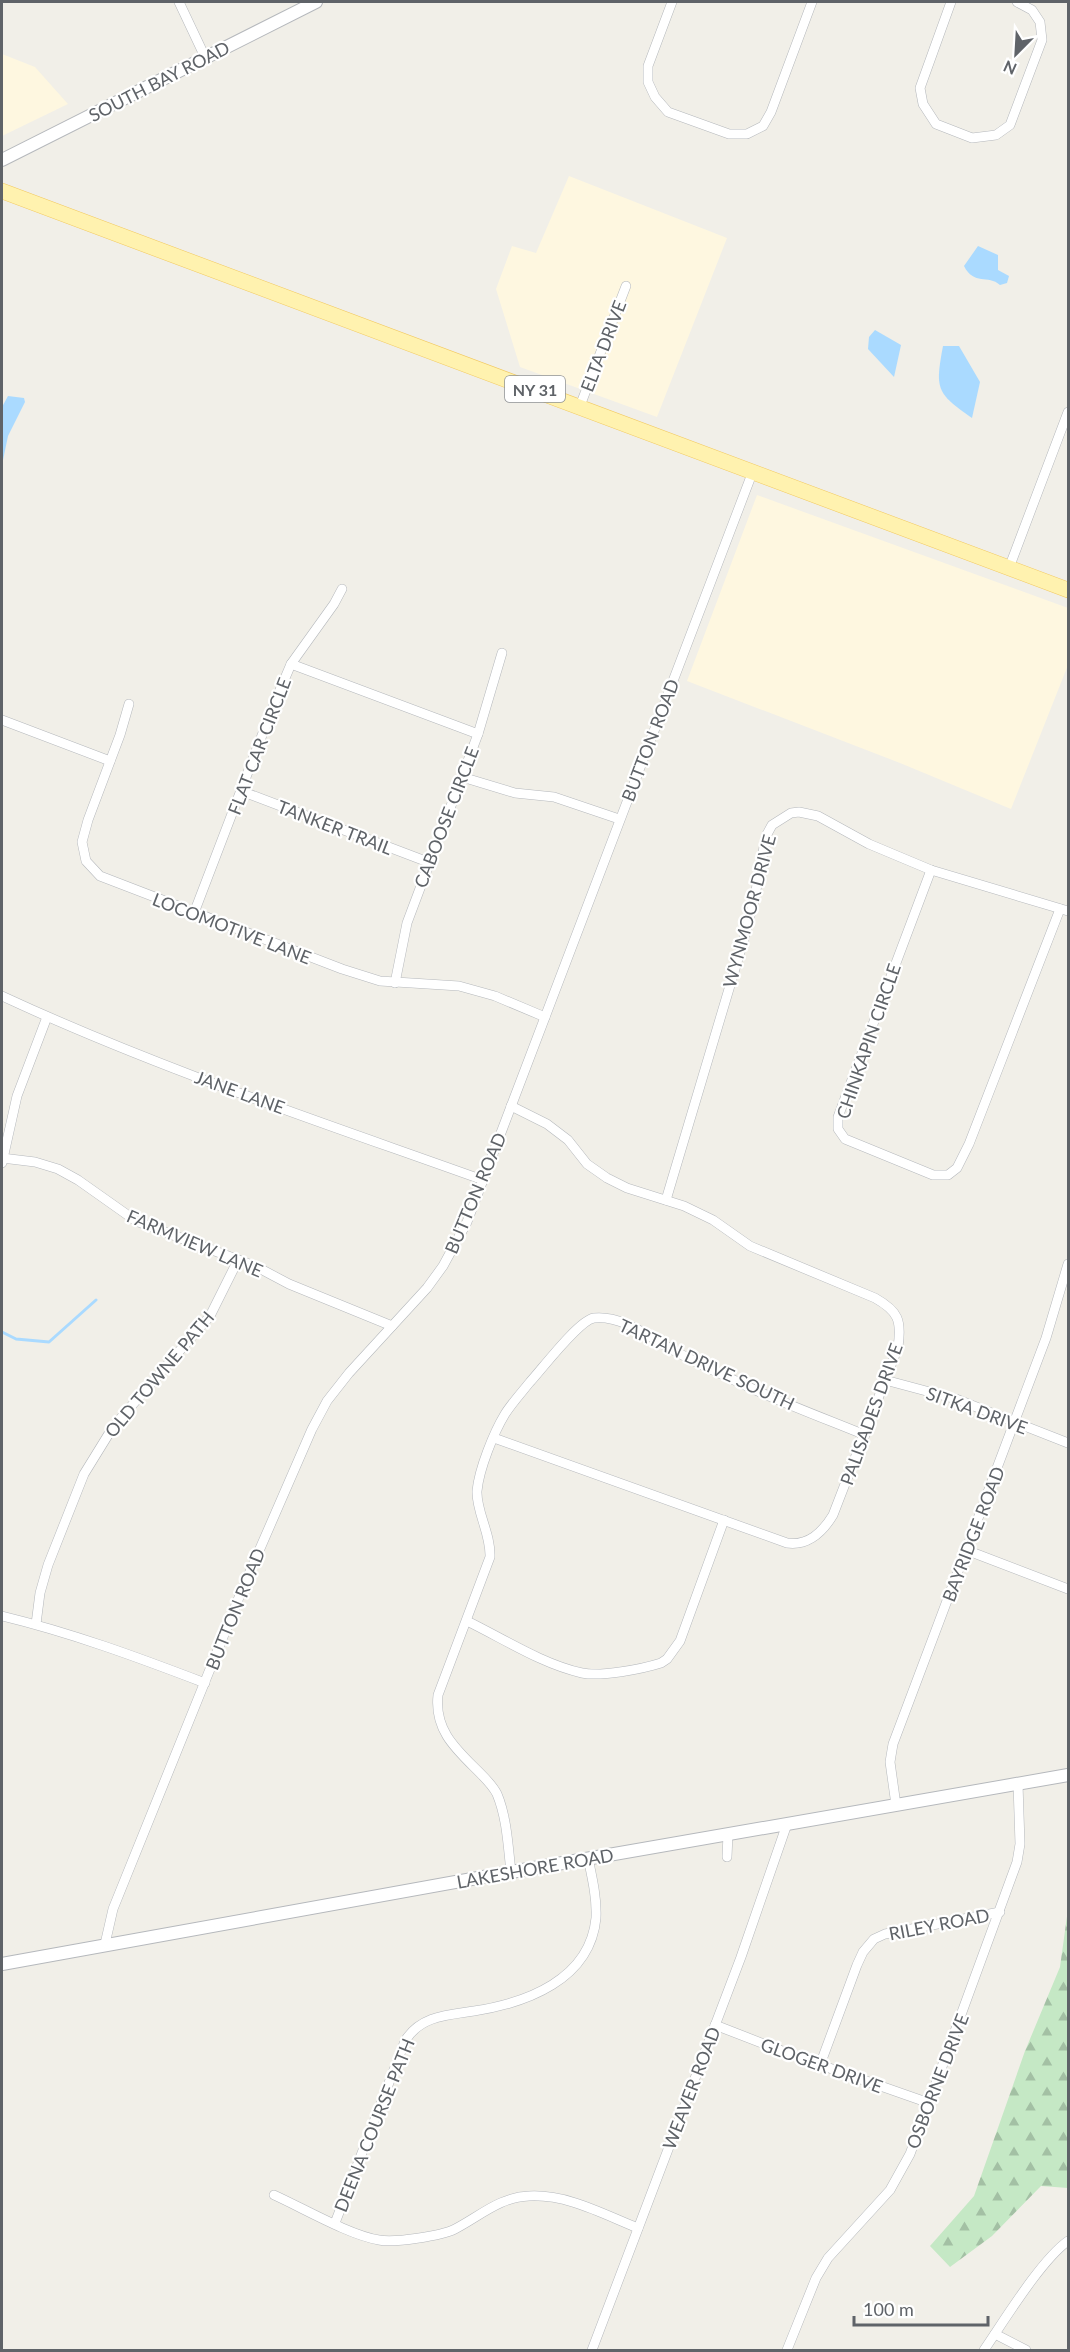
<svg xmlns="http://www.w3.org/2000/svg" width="1070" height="2352" viewBox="0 0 1070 2352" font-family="Lato,sans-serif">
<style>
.commercial{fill:#fef7e0}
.forest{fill:url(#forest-firs)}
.water{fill:#aadaff}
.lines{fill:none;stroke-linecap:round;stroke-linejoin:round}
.stream{stroke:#aadaff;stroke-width:3}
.minor-casing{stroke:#b5b8bc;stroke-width:10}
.tertiary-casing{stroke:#b5b8bc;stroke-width:14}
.primary-casing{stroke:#f2c960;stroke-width:16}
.minor{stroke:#fff;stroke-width:9}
.tertiary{stroke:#fff;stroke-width:12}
.primary{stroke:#fff2af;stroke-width:15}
.labels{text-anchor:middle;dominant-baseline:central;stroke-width:4.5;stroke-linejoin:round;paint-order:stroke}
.shield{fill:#fff;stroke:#8f9295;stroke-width:1.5}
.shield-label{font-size:16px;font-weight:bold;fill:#5f6368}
.street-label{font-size:18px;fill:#5f6368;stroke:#fff}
</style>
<defs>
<pattern id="forest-firs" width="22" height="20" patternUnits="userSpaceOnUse" patternTransform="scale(1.5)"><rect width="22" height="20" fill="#c5e8c5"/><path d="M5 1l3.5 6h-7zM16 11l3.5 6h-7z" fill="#a3c0a4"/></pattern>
</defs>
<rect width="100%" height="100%" fill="#f1efe8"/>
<g class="commercial">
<polygon points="2,54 35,67 68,104 2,136"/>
<polygon points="569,176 727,238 657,417 520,367 496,289 512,246 536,253"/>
<polygon points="757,495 1068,608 1068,665 1011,809 900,763 687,681"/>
</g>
<polygon class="forest" points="1068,1909 1068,2188 1041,2186 992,2236 950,2267 930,2246 974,2196 1025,2051 1060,1967"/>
<g class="water">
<path d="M 978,246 L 998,255 L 998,270 L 1009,276 L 1007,283 L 1000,285 C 988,274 974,286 964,266 Z"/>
<polygon points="875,330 901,345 894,377 868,349 869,337"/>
<path d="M 943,346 L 959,346 L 980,382 L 972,418 C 936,393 935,389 943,346 Z"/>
<polygon points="8,396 24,398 25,402 8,436 2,465 2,407"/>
</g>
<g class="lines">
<polyline class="stream" points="2,1332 16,1339 49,1342 96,1300"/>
<g class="minor-casing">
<g id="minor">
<polyline points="179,2 205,57"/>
<polyline points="672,2 648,66 648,82 655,97 668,112 729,134 747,134 763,126 771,112 812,2"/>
<polyline points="951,2 920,88 923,104 936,124 972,138 996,135 1010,125 1042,40 1040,22 1032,10 1017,2"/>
<polyline points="580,406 626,286"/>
<polyline points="1009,568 1068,412"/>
<polyline points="291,664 478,734"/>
<polyline points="129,704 120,735 88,820 82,842 86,861 100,876 342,969 380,981 459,986 495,996 545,1017"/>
<polyline points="2,720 110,761"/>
<polyline points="462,777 515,793 554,797 619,819"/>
<polyline points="241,791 428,862"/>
<polyline points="931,870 838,1117 838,1129 845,1139 933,1175 948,1175 957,1168 969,1144 1060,909"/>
<polyline points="194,913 274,704 291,664 334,604 342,589"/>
<polyline points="395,983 407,923 478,734 502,653"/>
<path d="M 2,996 C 157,1068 321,1122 483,1180"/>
<polyline points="2,1158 35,1162 58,1169 78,1180 136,1221 257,1267 289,1284 392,1326"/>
<polyline points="2,1163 17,1096 47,1017"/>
<polyline points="666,1200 743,942 754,901 766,836 772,825 791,813 799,812 818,816 869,844 931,870 1068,911"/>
<polyline points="885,1380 956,1399 1068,1443"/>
<path d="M 494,1438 L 787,1543 C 808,1546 822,1533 833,1515 L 898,1347 C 902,1320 898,1311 875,1298 L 750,1246 L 713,1220 L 684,1206 L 627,1188 L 607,1178 L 587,1164 L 568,1140 L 547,1124 L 511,1106"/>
<polyline points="966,1550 1068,1589"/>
<path d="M 2,1616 C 72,1633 137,1657 205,1683"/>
<path d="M 467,1621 C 504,1639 542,1664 582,1673 C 601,1677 642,1669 661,1663 L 667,1659 L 680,1641 L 724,1520"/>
<polyline points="36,1624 40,1593 48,1565 84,1474 113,1427 210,1316 238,1260"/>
<polyline points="896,1805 890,1762 893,1744 1046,1338 1068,1264"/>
<polyline points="727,1857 728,1834"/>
<path d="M 511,1872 C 508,1846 507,1818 497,1794 C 493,1786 486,1779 480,1773 C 457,1750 434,1731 438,1695 L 490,1557 C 491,1534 476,1511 477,1491 C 479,1469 494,1432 505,1414 C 512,1403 522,1392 530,1382 C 542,1369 579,1320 594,1318 C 623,1315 650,1338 673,1350 C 700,1365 728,1377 755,1390 C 791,1406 828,1420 865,1435"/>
<polyline points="105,1944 113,1909 242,1590 312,1429 327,1401 349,1373 427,1288 443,1266 467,1222 753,471"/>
<polyline points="715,2025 795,2056 929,2103"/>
<polyline points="820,2065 857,1965 863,1952 874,1939 885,1934 1000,1912"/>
<path d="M 274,2195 C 303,2208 349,2235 379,2240 C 394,2243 441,2236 455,2229 C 480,2216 500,2197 529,2196 C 567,2194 603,2214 638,2228"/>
<path d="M 335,2223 L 405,2041 C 420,2016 447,2015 474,2011 C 526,2003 590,1980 596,1918 C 597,1898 592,1877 588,1858"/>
<polyline points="995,2334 1026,2350"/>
<polyline points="592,2350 741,1957 787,1824"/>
<polyline points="787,2350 816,2278 828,2258 890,2190 910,2154 1017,1862 1020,1844 1018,1784"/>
<path d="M 984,2350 C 1004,2321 1041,2260 1068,2241"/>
</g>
</g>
<g class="tertiary-casing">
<g id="tertiary">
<polyline points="2,160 316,2"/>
<polyline points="2,1964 511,1872 1068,1775"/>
</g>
</g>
<g class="primary-casing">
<polyline id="primary" points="2,191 1068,590"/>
</g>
<use href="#minor" class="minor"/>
<use href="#tertiary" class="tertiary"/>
<use href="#primary" class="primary"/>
</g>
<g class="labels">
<rect class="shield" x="505" y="376" width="60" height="26" rx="4.5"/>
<g class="shield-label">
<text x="535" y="389">NY 31</text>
</g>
<g class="street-label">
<text transform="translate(159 81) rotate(-27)">SOUTH BAY ROAD</text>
<text transform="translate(603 346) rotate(-69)">ELTA DRIVE</text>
<text transform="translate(650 740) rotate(-69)">BUTTON ROAD</text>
<text transform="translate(259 746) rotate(-69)">FLAT CAR CIRCLE</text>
<text transform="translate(446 817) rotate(-69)">CABOOSE CIRCLE</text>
<text transform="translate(335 827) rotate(21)">TANKER TRAIL</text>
<text transform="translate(749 911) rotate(-75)">WYNMOOR DRIVE</text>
<text transform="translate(232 928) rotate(21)">LOCOMOTIVE LANE</text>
<text transform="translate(868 1041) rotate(-71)">CHINKAPIN CIRCLE</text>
<text transform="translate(240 1092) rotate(20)">JANE LANE</text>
<text transform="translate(475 1193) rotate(-67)">BUTTON ROAD</text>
<text transform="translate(195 1243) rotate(23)">FARMVIEW LANE</text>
<text transform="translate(707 1364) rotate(25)">TARTAN DRIVE SOUTH</text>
<text transform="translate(159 1374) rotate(-50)">OLD TOWNE PATH</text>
<text transform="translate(977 1410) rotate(20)">SITKA DRIVE</text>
<text transform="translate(871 1414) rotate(-70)">PALISADES DRIVE</text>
<text transform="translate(973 1534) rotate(-69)">BAYRIDGE ROAD</text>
<text transform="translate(235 1609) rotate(-68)">BUTTON ROAD</text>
<text transform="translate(535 1868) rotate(-10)">LAKESHORE ROAD</text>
<text transform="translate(939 1924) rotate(-11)">RILEY ROAD</text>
<text transform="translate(822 2065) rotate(20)">GLOGER DRIVE</text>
<text transform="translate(937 2081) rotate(-69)">OSBORNE DRIVE</text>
<text transform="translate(691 2088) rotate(-69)">WEAVER ROAD</text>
<text transform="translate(374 2125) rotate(-68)">DEENA COURSE PATH</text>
</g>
</g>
<rect width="1070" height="2352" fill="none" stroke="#5f6368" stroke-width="6"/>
<g transform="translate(1016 54) rotate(204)" stroke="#ffffff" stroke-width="4.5" paint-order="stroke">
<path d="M0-4.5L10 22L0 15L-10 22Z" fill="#5f6368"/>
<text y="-9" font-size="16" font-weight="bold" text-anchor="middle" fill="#5f6368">N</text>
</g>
<path d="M854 2316v9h134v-9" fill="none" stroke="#5f6368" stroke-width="3"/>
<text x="863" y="2316" font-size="18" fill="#5f6368" stroke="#ffffff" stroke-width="4.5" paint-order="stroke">100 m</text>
</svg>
